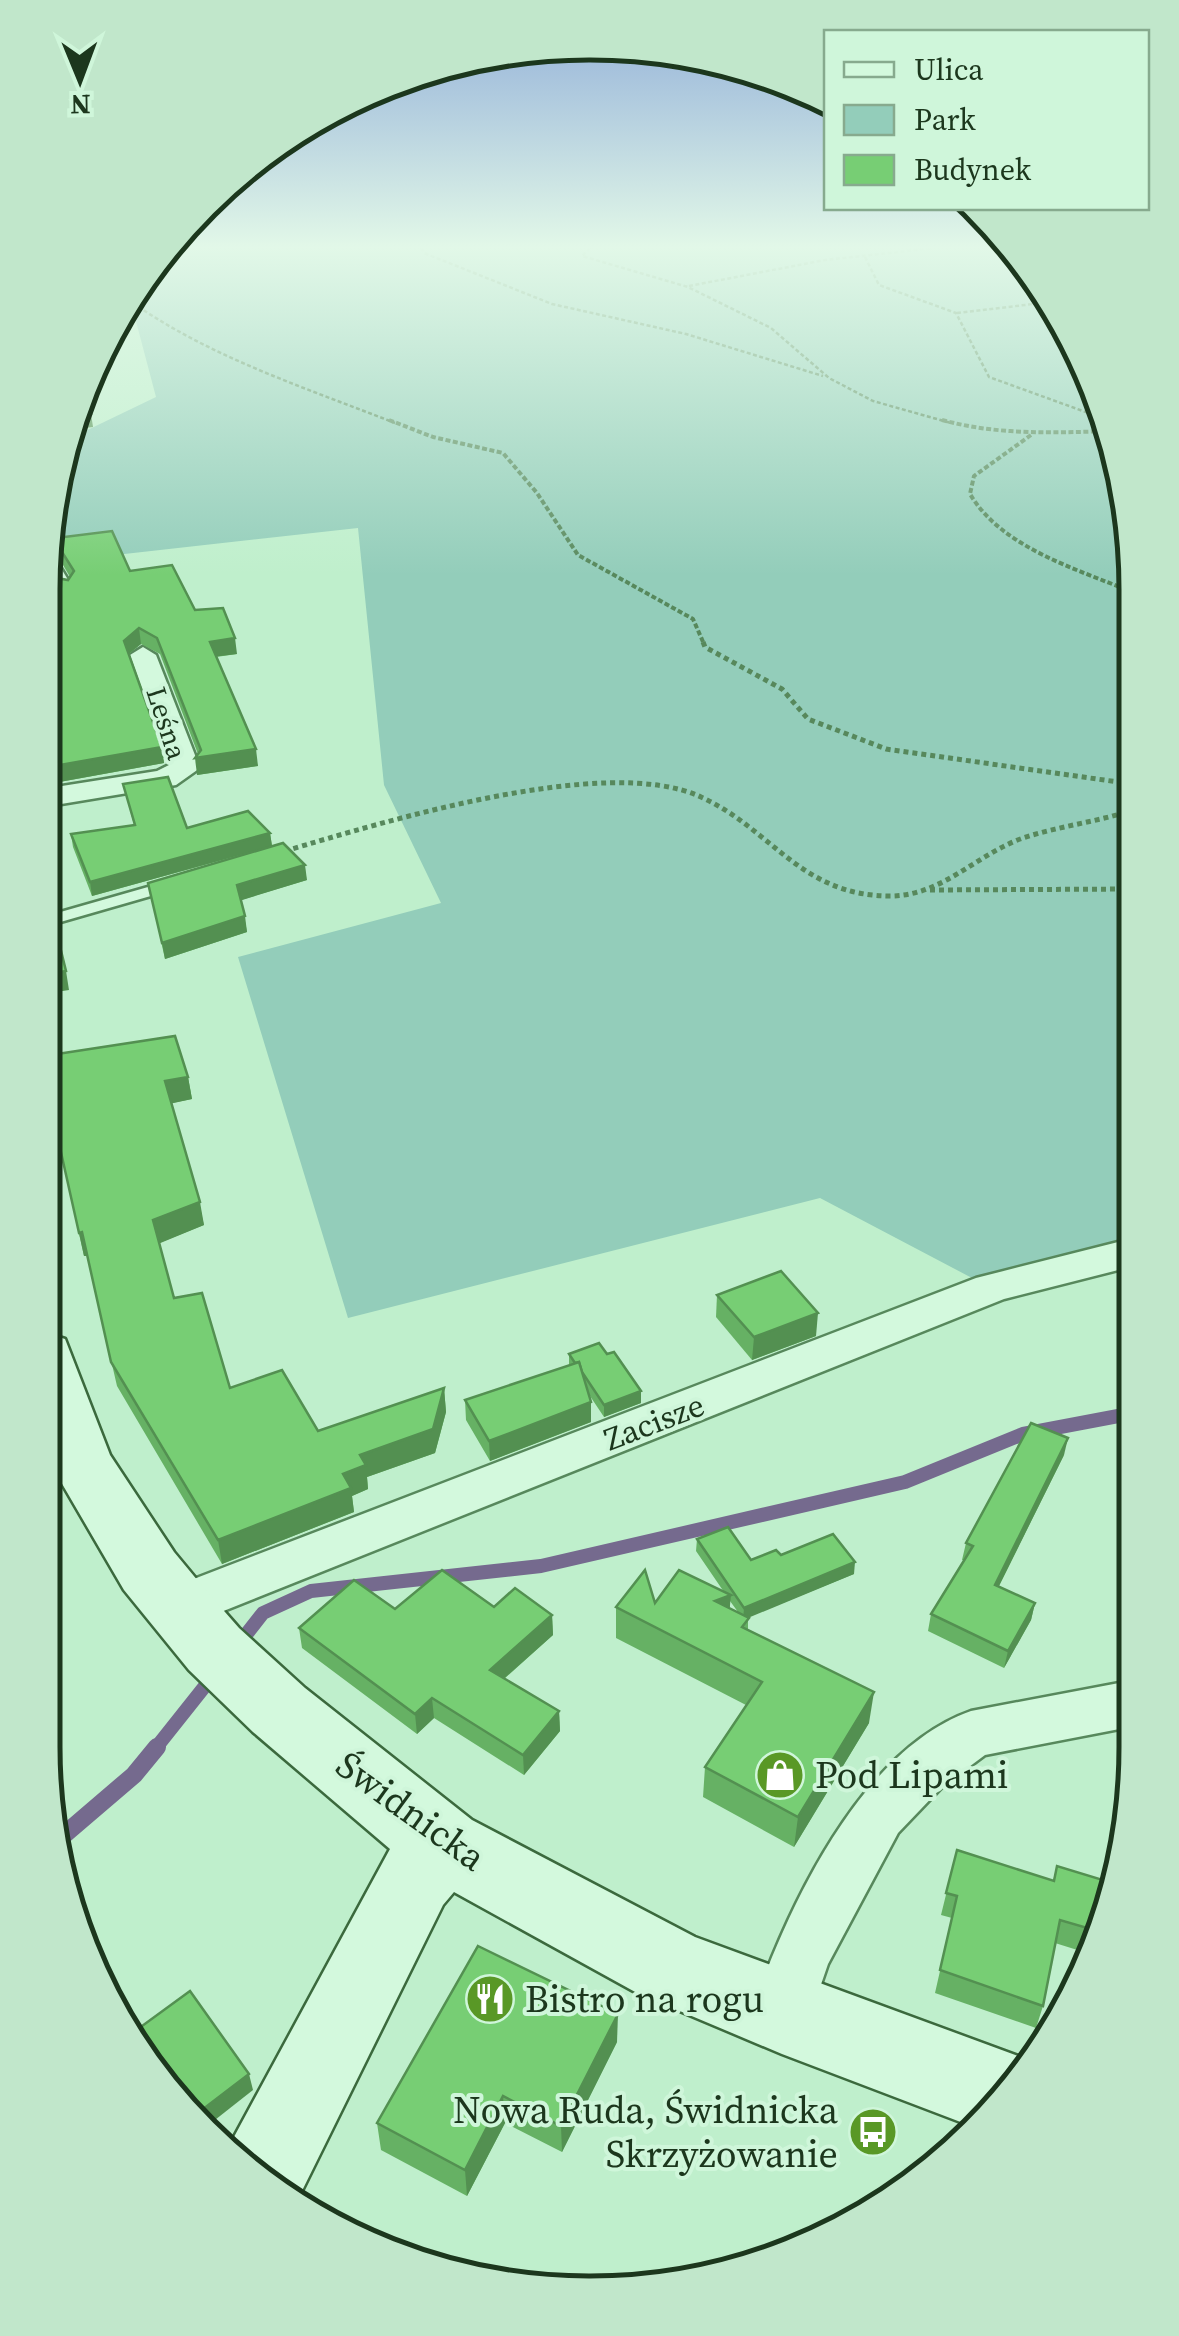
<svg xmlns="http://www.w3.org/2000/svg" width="1179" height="2336" viewBox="0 0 1179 2336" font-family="'Source Serif 4',serif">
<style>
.green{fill:#93cdba}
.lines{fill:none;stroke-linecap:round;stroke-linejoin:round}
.stream-far1{stroke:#756a8e;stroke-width:14}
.stream{stroke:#756a8e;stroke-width:18}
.lane-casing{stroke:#57885c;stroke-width:5}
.street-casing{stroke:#57885c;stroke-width:5}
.secondary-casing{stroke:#3b693d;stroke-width:5}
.path-far2{stroke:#57885c;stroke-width:2.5;stroke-dasharray:4 2.5;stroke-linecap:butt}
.path-far1{stroke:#57885c;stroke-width:4;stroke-dasharray:5 2.5;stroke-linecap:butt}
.path{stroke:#57885c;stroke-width:5;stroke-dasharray:5 4;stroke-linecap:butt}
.lane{fill:#d3f9dd;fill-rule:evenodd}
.street{fill:#d3f9dd;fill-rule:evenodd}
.secondary{fill:#d3f9dd;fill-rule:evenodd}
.wall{fill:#66b164;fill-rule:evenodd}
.shaded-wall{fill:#539051}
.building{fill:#77ce74;stroke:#539051;stroke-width:2.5}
.labels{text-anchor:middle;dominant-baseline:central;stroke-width:8;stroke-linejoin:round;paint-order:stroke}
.far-street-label{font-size:28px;fill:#1c371d;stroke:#cff6da}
.street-label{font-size:32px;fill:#1c371d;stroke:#cff6da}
.near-poi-label{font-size:38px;fill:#1c371d;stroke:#cff6da;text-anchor:start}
.near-street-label{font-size:38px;fill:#1c371d;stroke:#cff6da}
.rim{fill:none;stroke:#1c371d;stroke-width:5}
</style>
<rect width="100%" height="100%" fill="#bfefcc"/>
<polygon class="green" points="176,248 1014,248 1024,257 1095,380 1132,518 1134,1255 991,1288 820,1198 348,1318 238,957 441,903 384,785 358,528 44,563 75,436 156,397 133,310 130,308"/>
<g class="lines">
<g class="stream-far1">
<polyline points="237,1646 263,1613 311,1591 541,1566 905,1482 1023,1434 1134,1413"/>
<polyline points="155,1749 213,1676"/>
</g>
<polyline class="stream" points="58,1840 134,1775 157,1747"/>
<g class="lane-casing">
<g id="lane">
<polygon points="44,557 56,560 73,588 71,591 63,591 44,565"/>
<polygon points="176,879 182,881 182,887 43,927 43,917"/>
</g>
</g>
<g class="street-casing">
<g id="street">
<polygon points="143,647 156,655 200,768 176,785 43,807 43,789 157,771 169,765 130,655"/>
<polygon points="1134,1238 1134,1266 1004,1299 196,1622 178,1628 160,1622 152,1607 160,1592 976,1278"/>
<path d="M 1135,1680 L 1135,1726 L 985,1755 L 942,1787 L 898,1833 L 828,1964 L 804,2034 L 782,2043 L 760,2034 L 751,2013 C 787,1909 860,1750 971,1711 Z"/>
</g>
</g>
<g class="secondary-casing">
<polygon id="secondary" points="43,1332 65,1339 110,1455 174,1552 203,1587 239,1628 305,1688 472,1820 695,1937 1029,2060 979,2129 782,2054 637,1993 454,1892 443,1905 295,2205 286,2202 228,2148 390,1849 253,1732 189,1670 124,1590 43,1451"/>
</g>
<g class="path-far2">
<polyline points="421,248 424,253 552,304 686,334 823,376"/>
<polyline points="590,248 582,256 688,287 771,328 829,378 873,401 951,423"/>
<polyline points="865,257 879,285 956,313 989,377 1105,419"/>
<polyline points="689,286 825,260 934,248"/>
<path d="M 133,303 C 212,358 306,388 395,423"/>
<polyline points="957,313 1050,302"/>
</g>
<g class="path-far1">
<polyline points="389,420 433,437 503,453 537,493 578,555 693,619 704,644"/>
<path d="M 942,420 C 997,435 1051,433 1108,431"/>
<path d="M 1031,435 L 974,476 L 970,494 C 1002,548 1077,569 1132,592"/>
</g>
<g class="path">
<polyline points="703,642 705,647 782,689 808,719 886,749 1132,784"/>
<path d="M 285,851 C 384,822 606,753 701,797 C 772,829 801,897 892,896 C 943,895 977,854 1023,838 C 1059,826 1097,822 1133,810"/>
<polyline points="930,890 1133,889"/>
</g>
<use href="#lane" class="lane"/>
<use href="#street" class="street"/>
<use href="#secondary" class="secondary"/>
</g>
<g class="wall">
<polygon points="48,539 130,571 195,610 237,654 216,657 258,766 197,775 198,754 160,654 141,644 129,654 162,747 164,763 43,785 44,556 57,578 68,580 70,577 59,558 48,554 46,544"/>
<polygon points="123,784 187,828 270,833 272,846 307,880 241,900 247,932 165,959 148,883 262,849 92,896 73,847 71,834 134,825"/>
<polygon points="188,1077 192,1099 172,1103 204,1225 159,1243 174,1298 230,1388 318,1431 444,1388 446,1412 435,1453 367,1477 368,1489 352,1496 354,1512 222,1564 117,1386 87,1256 84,1256 57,1135 54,1135 48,1113 49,1081"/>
<polygon points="717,1295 816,1336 752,1360 716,1317"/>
<polygon points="569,1354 641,1391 641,1403 604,1417 588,1393 591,1422 490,1461 466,1420 465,1400 569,1365"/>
<polygon points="1064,1455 999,1586 1035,1603 1031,1620 1004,1668 928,1631 931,1614 964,1560 962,1560 966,1543"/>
<path d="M 697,1539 L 751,1560 L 781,1555 L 854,1574 L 748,1617 L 748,1630 L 869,1723 L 794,1847 L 703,1797 L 705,1767 L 746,1705 L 616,1638 L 616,1607 L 655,1603 L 724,1592 L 696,1551 ZM 730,1601 L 738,1612 L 730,1608 Z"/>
<polygon points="494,1607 552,1615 553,1635 504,1679 559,1711 560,1731 524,1775 434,1718 417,1734 302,1648 299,1628 395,1609"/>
<polygon points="957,1850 1053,1881 1057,1866 1094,1930 1087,1953 1055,1943 1043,2006 1036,2028 935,1993 952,1918 941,1915"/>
<polygon points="617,2042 562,2152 505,2123 467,2196 381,2150 377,2123"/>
</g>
<g class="shaded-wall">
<polygon points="91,414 93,427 77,429 81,416"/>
<polygon points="139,628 141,644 126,656 124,641"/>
<polygon points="235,638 237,654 212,657 210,642"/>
<polygon points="162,747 164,763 43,785 43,768"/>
<polygon points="256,749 258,766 197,775 195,758"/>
<polygon points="270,833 272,846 92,896 90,882"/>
<polygon points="305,865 307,880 239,901 237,885"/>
<polygon points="47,893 51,911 43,914 43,895"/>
<polygon points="245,916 247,932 165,959 162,943"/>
<polygon points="66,971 69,990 43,994 43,975"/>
<polygon points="188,1077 192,1099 169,1104 165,1081"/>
<polygon points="52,1112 57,1135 54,1135 48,1113"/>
<polygon points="200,1202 204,1225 158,1244 153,1220"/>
<polygon points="82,1232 87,1256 84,1256 79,1233"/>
<polygon points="818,1313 816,1336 752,1360 754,1337"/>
<polygon points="444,1388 446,1412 435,1453 367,1477 368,1489 352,1496 354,1512 222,1564 218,1540 343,1474 360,1455"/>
<polygon points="641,1391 641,1403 604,1417 604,1405"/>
<polygon points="591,1402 591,1422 490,1461 489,1441"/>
<polygon points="1068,1438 1064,1455 991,1602 995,1585"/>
<polygon points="855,1562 854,1574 743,1620 744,1608"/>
<polygon points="731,1595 728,1625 715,1601"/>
<polygon points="1035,1603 1031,1620 1004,1668 1008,1651"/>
<polygon points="552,1615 553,1635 491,1690 490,1670"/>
<polygon points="874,1692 869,1723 794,1847 798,1817"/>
<polygon points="432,1698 434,1718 417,1734 415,1714"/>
<polygon points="559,1711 560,1731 524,1775 523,1755"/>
<polygon points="618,2014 617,2042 562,2152 561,2126"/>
<polygon points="249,2074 253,2090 206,2127 194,2116"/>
<polygon points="503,2096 505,2123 467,2196 465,2170"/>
</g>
<g class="building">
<polygon points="85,398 91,414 81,416"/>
<polygon points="112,531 130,571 172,565 195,610 223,608 235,638 210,642 256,749 195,758 201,750 157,638 139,628 124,641 162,747 43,768 44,703 47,704 52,696 44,691 44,556 57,578 68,580 74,571 57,544 48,539"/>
<polygon points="168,777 187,828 248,811 270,833 90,882 71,834 135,825 123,784"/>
<polygon points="283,843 305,865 237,885 245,916 162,943 148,883"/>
<polygon points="43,877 47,893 43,895"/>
<polygon points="51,910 66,971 43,975 43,912"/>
<polygon points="175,1036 188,1077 165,1081 200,1202 153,1220 174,1298 202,1293 230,1388 282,1370 318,1431 444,1388 433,1429 360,1455 366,1465 343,1474 351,1488 218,1540 111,1362 82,1232 79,1233 52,1112 48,1113 43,1088 43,1082 50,1081 44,1056"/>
<polygon points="781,1271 818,1313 754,1337 717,1295"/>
<polygon points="599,1343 607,1354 614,1352 641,1391 604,1405 582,1372 579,1362 575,1363 569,1354"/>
<polygon points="579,1362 591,1402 489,1441 465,1400"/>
<polygon points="1031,1423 1068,1438 995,1585 1035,1603 1008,1651 931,1614 973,1546 966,1543"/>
<polygon points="728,1527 751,1560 776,1550 781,1555 833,1534 855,1562 744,1608 697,1539"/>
<polygon points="442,1570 494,1607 515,1588 552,1615 490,1670 559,1711 523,1755 432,1698 415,1714 299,1628 354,1580 395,1609"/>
<polygon points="645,1570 655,1603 679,1570 731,1595 715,1601 749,1618 742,1627 874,1692 798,1817 705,1767 762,1682 616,1607"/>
<polygon points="957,1850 1054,1881 1057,1866 1103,1880 1094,1930 1060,1920 1043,2006 940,1970 957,1896 946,1893"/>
<polygon points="478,1946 618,2014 561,2126 503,2096 465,2170 377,2123"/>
<polygon points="190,1991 249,2074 194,2116 156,2080 131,2034"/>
</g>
<linearGradient id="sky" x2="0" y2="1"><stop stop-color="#8fadd8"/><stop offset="0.43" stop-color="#e2f8e8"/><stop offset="1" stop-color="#e2f8e8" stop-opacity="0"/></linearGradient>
<rect width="1179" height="575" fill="url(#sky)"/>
<defs>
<g id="shop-disc" transform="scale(2.5)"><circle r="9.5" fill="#599826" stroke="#cff6da"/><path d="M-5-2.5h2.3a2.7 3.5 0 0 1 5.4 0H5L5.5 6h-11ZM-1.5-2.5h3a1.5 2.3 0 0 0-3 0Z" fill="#fff"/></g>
<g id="restaurant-disc" transform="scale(2.5)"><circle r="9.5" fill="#599826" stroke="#cff6da"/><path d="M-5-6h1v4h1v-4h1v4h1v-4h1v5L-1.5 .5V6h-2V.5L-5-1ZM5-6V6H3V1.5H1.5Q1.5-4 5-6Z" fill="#fff"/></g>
<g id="bus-disc" transform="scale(2.5)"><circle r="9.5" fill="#599826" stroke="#cff6da"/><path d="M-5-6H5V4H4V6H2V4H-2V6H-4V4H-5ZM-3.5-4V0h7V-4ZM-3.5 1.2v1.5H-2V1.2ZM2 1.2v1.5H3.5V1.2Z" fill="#fff"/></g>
</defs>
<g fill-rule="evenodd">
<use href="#shop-disc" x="780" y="1775"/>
<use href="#restaurant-disc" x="490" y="1999"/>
<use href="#bus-disc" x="873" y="2132"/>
</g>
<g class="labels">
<g class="far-street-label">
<text transform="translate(167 723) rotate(72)">Leśna</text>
</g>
<g class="street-label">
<text transform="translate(654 1422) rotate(-21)">Zacisze</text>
</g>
<g class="near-poi-label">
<text x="815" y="1775">Pod Lipami</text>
<text x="525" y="1999">Bistro na rogu</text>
<text x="838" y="2110" text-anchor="end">Nowa Ruda, Świdnicka<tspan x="838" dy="44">Skrzyżowanie</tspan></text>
</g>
<g class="near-street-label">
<text transform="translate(411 1811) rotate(36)">Świdnicka</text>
</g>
</g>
<path d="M0 0H1179V2336H0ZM589 60H590A529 529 0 0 1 1119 589V1747A529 529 0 0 1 590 2276H589A529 529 0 0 1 60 1747V589A529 529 0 0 1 589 60Z" fill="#c1e7cb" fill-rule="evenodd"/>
<path class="rim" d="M589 60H590A529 529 0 0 1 1119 589V1747A529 529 0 0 1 590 2276H589A529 529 0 0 1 60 1747V589A529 529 0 0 1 589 60Z"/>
<rect x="824" y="30" width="325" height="180" fill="#cff6da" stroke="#87aa8e" stroke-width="2.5"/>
<rect x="844" y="62" width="50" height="15" fill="#d3f9dd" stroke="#87aa8e" stroke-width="2.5"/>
<text x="914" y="80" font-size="30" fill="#1c371d">Ulica</text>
<rect x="844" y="105" width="50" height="30" fill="#93cdba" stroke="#87aa8e" stroke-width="2.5"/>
<text x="914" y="130" font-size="30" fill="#1c371d">Park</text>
<rect x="844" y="155" width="50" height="30" fill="#77ce74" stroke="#87aa8e" stroke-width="2.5"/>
<text x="914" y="180" font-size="30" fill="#1c371d">Budynek</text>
<g transform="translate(80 80) rotate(179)" stroke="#cff6da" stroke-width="8" paint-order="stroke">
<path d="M0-8L18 38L0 25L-18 38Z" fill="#1c371d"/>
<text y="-15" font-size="28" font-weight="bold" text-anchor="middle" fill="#1c371d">N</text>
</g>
</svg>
